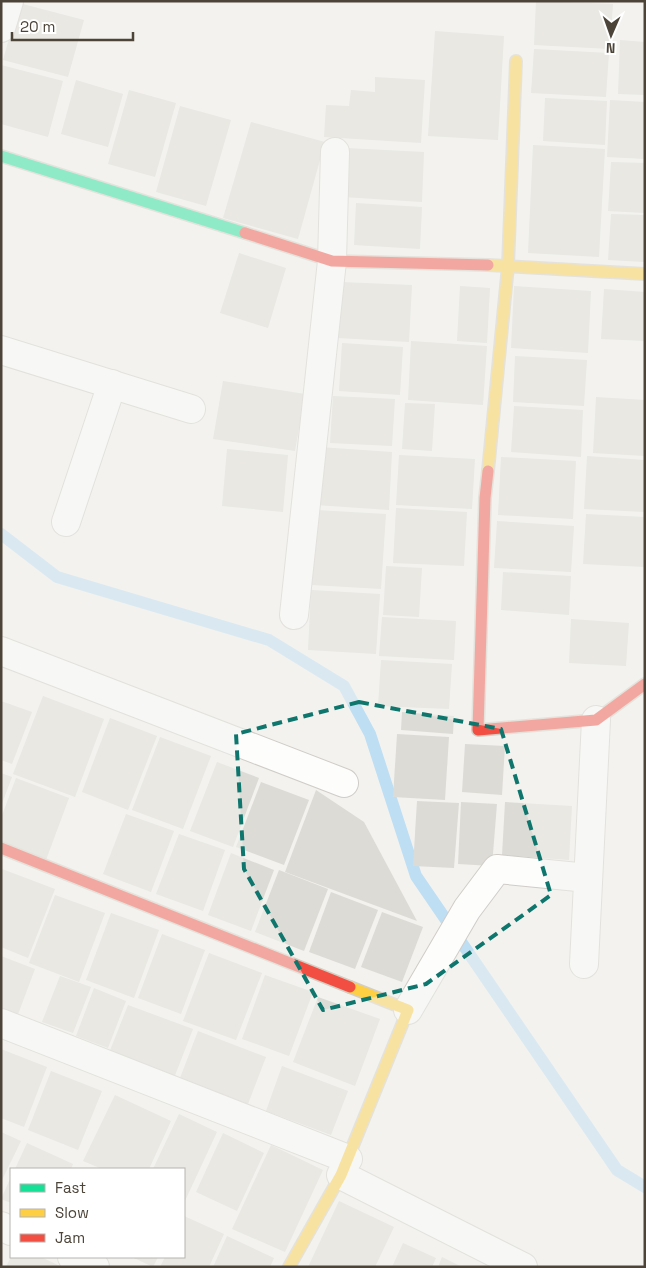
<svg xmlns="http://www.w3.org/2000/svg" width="646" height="1268" viewBox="0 0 646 1268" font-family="'Space Grotesk',sans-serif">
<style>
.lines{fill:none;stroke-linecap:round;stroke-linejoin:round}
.stream{stroke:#bddef3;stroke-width:12}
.building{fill:#dddbd6}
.street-casing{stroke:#d0cdc8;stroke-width:30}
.fast-casing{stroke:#d3cfc4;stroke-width:14}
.slow-casing{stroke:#d3cfc4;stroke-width:14}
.jam-casing{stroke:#d3cfc4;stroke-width:14}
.street{stroke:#fdfdfc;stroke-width:28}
.fast{stroke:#16e098;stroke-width:11}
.slow{stroke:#ffcf43;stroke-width:11}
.jam{stroke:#f24e42;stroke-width:11}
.marked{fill:none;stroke:#0f766e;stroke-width:4;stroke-dasharray:10 6;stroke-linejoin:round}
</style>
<rect width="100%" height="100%" fill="#f3f2ee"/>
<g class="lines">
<polyline class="stream" points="1,534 57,577 269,640 344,686 370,734 416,876 617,1170 645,1187"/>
</g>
<g class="building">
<polygon points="536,1 613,4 610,49 534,45"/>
<polygon points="19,3 84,20 68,77 3,60"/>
<polygon points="435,31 504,36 498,140 428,136"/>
<polygon points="620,40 645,42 645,95 618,94"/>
<polygon points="534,49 609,53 606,97 531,93"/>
<polygon points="1,65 63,81 48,137 1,124"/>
<polygon points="375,77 425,80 421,143 324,137 326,105 349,106 351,90 375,92"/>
<polygon points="76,80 123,94 108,147 61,134"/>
<polygon points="129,90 176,103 155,177 108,164"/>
<polygon points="545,98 607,101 605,145 543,141"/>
<polygon points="610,100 645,102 645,159 607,157"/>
<polygon points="180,106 231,120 206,206 156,192"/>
<polygon points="251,122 325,142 298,239 223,218"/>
<polygon points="533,145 605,149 599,257 528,253"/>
<polygon points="346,148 424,152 422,202 343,197"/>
<polygon points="611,162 645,163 645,213 608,211"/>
<polygon points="356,203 422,207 420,249 354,245"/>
<polygon points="611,214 645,215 645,262 608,260"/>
<polygon points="239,253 286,268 268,328 220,313"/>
<polygon points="341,282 412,285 409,342 338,338"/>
<polygon points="460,286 490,288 487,343 457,341"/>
<polygon points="514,286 591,291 588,353 511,348"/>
<polygon points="604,289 645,292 645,341 601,339"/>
<polygon points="411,341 487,346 483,405 408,400"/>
<polygon points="342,343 403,347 400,395 339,391"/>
<polygon points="515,356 587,360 584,406 513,402"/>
<polygon points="223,381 305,394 295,451 213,439"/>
<polygon points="333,396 395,399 392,446 330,443"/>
<polygon points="596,397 645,400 645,456 593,453"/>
<polygon points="405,403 435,404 432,451 402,449"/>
<polygon points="514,406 583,410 581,457 511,452"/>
<polygon points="319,447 392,452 389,510 316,505"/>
<polygon points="227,449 288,455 283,512 222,506"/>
<polygon points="399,455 475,459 472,509 396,505"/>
<polygon points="587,456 645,460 645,512 584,509"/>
<polygon points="501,457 576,461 573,519 498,515"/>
<polygon points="396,508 467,512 464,566 393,563"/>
<polygon points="316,510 386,514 381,589 312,585"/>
<polygon points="586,514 645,517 645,567 583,564"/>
<polygon points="497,521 574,526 571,572 494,568"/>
<polygon points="386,566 422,568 419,617 383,615"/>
<polygon points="503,572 571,576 569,615 501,610"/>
<polygon points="311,590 380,594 376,654 308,650"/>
<polygon points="382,617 456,621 454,660 379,656"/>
<polygon points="571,619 629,623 626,666 569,663"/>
<polygon points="381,660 452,664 449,709 378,706"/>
<polygon points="43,696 104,719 75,797 13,774"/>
<polygon points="1,701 32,712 12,764 1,760"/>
<polygon points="402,712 454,716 453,734 401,730"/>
<polygon points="110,718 157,736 128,810 82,792"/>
<polygon points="397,734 449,737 445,800 393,797"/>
<polygon points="160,737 211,756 183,829 132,810"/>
<polygon points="465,744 505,746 502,795 462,792"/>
<polygon points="217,762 259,778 233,847 190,831"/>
<polygon points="1,773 12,777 1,806"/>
<polygon points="16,778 69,798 46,860 1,843 1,818"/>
<polygon points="261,782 309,800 284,865 236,847"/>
<polygon points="316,790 364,822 417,921 285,872"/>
<polygon points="417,801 459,803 454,868 413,866"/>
<polygon points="461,802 497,804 492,866 458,864"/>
<polygon points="505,802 572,806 569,860 502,855"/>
<polygon points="126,814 174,831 151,892 103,874"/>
<polygon points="179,834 225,850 203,911 156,894"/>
<polygon points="231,853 274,870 251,931 208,915"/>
<polygon points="2,869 55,889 28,958 1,947"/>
<polygon points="279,870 328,889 304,951 255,932"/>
<polygon points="331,892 378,910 355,969 309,952"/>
<polygon points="55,895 105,913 79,982 29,963"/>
<polygon points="382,912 423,927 402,982 361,967"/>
<polygon points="111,913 159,930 134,998 86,980"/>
<polygon points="162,934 205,950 181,1014 138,998"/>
<polygon points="209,953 262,973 236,1040 183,1021"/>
<polygon points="1,956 35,969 17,1017 1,1011"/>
<polygon points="265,975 313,992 289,1056 242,1039"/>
<polygon points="60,976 91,987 73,1033 42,1022"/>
<polygon points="94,988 126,1001 108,1048 76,1036"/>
<polygon points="318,997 380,1019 355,1086 293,1062"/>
<polygon points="128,1005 193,1029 174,1078 109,1053"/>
<polygon points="198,1031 266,1057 248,1104 180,1078"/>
<polygon points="1,1049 47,1067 24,1127 1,1118"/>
<polygon points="282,1066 348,1091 331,1135 266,1111"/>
<polygon points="51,1071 102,1091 78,1150 28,1130"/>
<polygon points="115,1095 171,1121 149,1169 102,1169 83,1161"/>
<polygon points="179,1114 217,1132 184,1203 184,1169 153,1169"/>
<polygon points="1,1132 21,1141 1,1182"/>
<polygon points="223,1133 264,1153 237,1211 196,1192"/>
<polygon points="27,1143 73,1164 71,1169 15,1169"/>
<polygon points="271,1145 323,1170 285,1252 232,1229"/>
<polygon points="11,1177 11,1203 1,1199"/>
<polygon points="339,1201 394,1227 375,1267 308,1267"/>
<polygon points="184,1216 224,1234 209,1267 160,1267 165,1257 184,1257"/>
<polygon points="227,1236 274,1258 270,1267 213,1267"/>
<polygon points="403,1243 436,1258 432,1267 392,1267"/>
<polygon points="11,1257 41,1257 62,1267 6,1267"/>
<polygon points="132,1257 158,1257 153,1267"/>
<polygon points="442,1257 462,1267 438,1267"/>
</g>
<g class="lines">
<g class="street-casing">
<g id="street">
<polyline points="1,28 9,1"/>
<polyline points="1,350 191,409"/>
<polyline points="66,522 112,384"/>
<polyline points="294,615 332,261 335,152"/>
<polyline points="1,651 344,783"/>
<polyline points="584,964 596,720"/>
<polyline points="408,1010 467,909 497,869 588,878"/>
<polyline points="1,1023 348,1159"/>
<polyline points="341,1175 523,1267"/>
<polyline points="1,1226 11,1231"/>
<polyline points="72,1257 95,1267"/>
</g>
</g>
<g class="fast-casing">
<polyline id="fast" points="1,156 245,233"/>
</g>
<g class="slow-casing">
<g id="slow">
<polyline points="488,265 645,274"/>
<polyline points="488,471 508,266 516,61"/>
<polyline points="289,1267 341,1175 408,1010 350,987"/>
</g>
</g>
<g class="jam-casing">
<g id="jam">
<polyline points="245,233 332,261 488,265"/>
<polyline points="488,471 485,498 478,730 596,720 645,684"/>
<polyline points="1,848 350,987"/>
</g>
</g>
<use href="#street" class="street"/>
<use href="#fast" class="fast"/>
<use href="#slow" class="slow"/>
<use href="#jam" class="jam"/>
</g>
<path d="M0 0H646V1268H0ZM 359,702 L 501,729 L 551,895 L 426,984 L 323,1010 L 244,869 L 236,734 Z" fill="#f3f2ee" fill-opacity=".55" fill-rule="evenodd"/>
<path class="marked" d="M 359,702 L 501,729 L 551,895 L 426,984 L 323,1010 L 244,869 L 236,734 Z"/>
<rect width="646" height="1268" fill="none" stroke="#4c4438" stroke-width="5"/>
<rect x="10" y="1168" width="175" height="90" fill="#ffffff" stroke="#b7b4af"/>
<rect x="20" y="1184" width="25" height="8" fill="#16e098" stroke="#b7b4af"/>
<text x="55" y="1193" font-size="15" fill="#4c4438">Fast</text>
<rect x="20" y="1209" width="25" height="8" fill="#ffcf43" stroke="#b7b4af"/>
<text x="55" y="1218" font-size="15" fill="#4c4438">Slow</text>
<rect x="20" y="1234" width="25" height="8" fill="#f24e42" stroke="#b7b4af"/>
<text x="55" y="1243" font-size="15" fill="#4c4438">Jam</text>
<g transform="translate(611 35) rotate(182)" stroke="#ffffff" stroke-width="4" paint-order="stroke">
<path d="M0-4L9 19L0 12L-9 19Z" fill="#4c4438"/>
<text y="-8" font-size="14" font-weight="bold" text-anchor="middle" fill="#4c4438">N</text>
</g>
<path d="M12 32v8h121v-8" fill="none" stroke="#4c4438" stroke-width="2.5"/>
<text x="20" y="32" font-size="15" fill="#4c4438" stroke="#ffffff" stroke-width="4" paint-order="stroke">20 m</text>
</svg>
